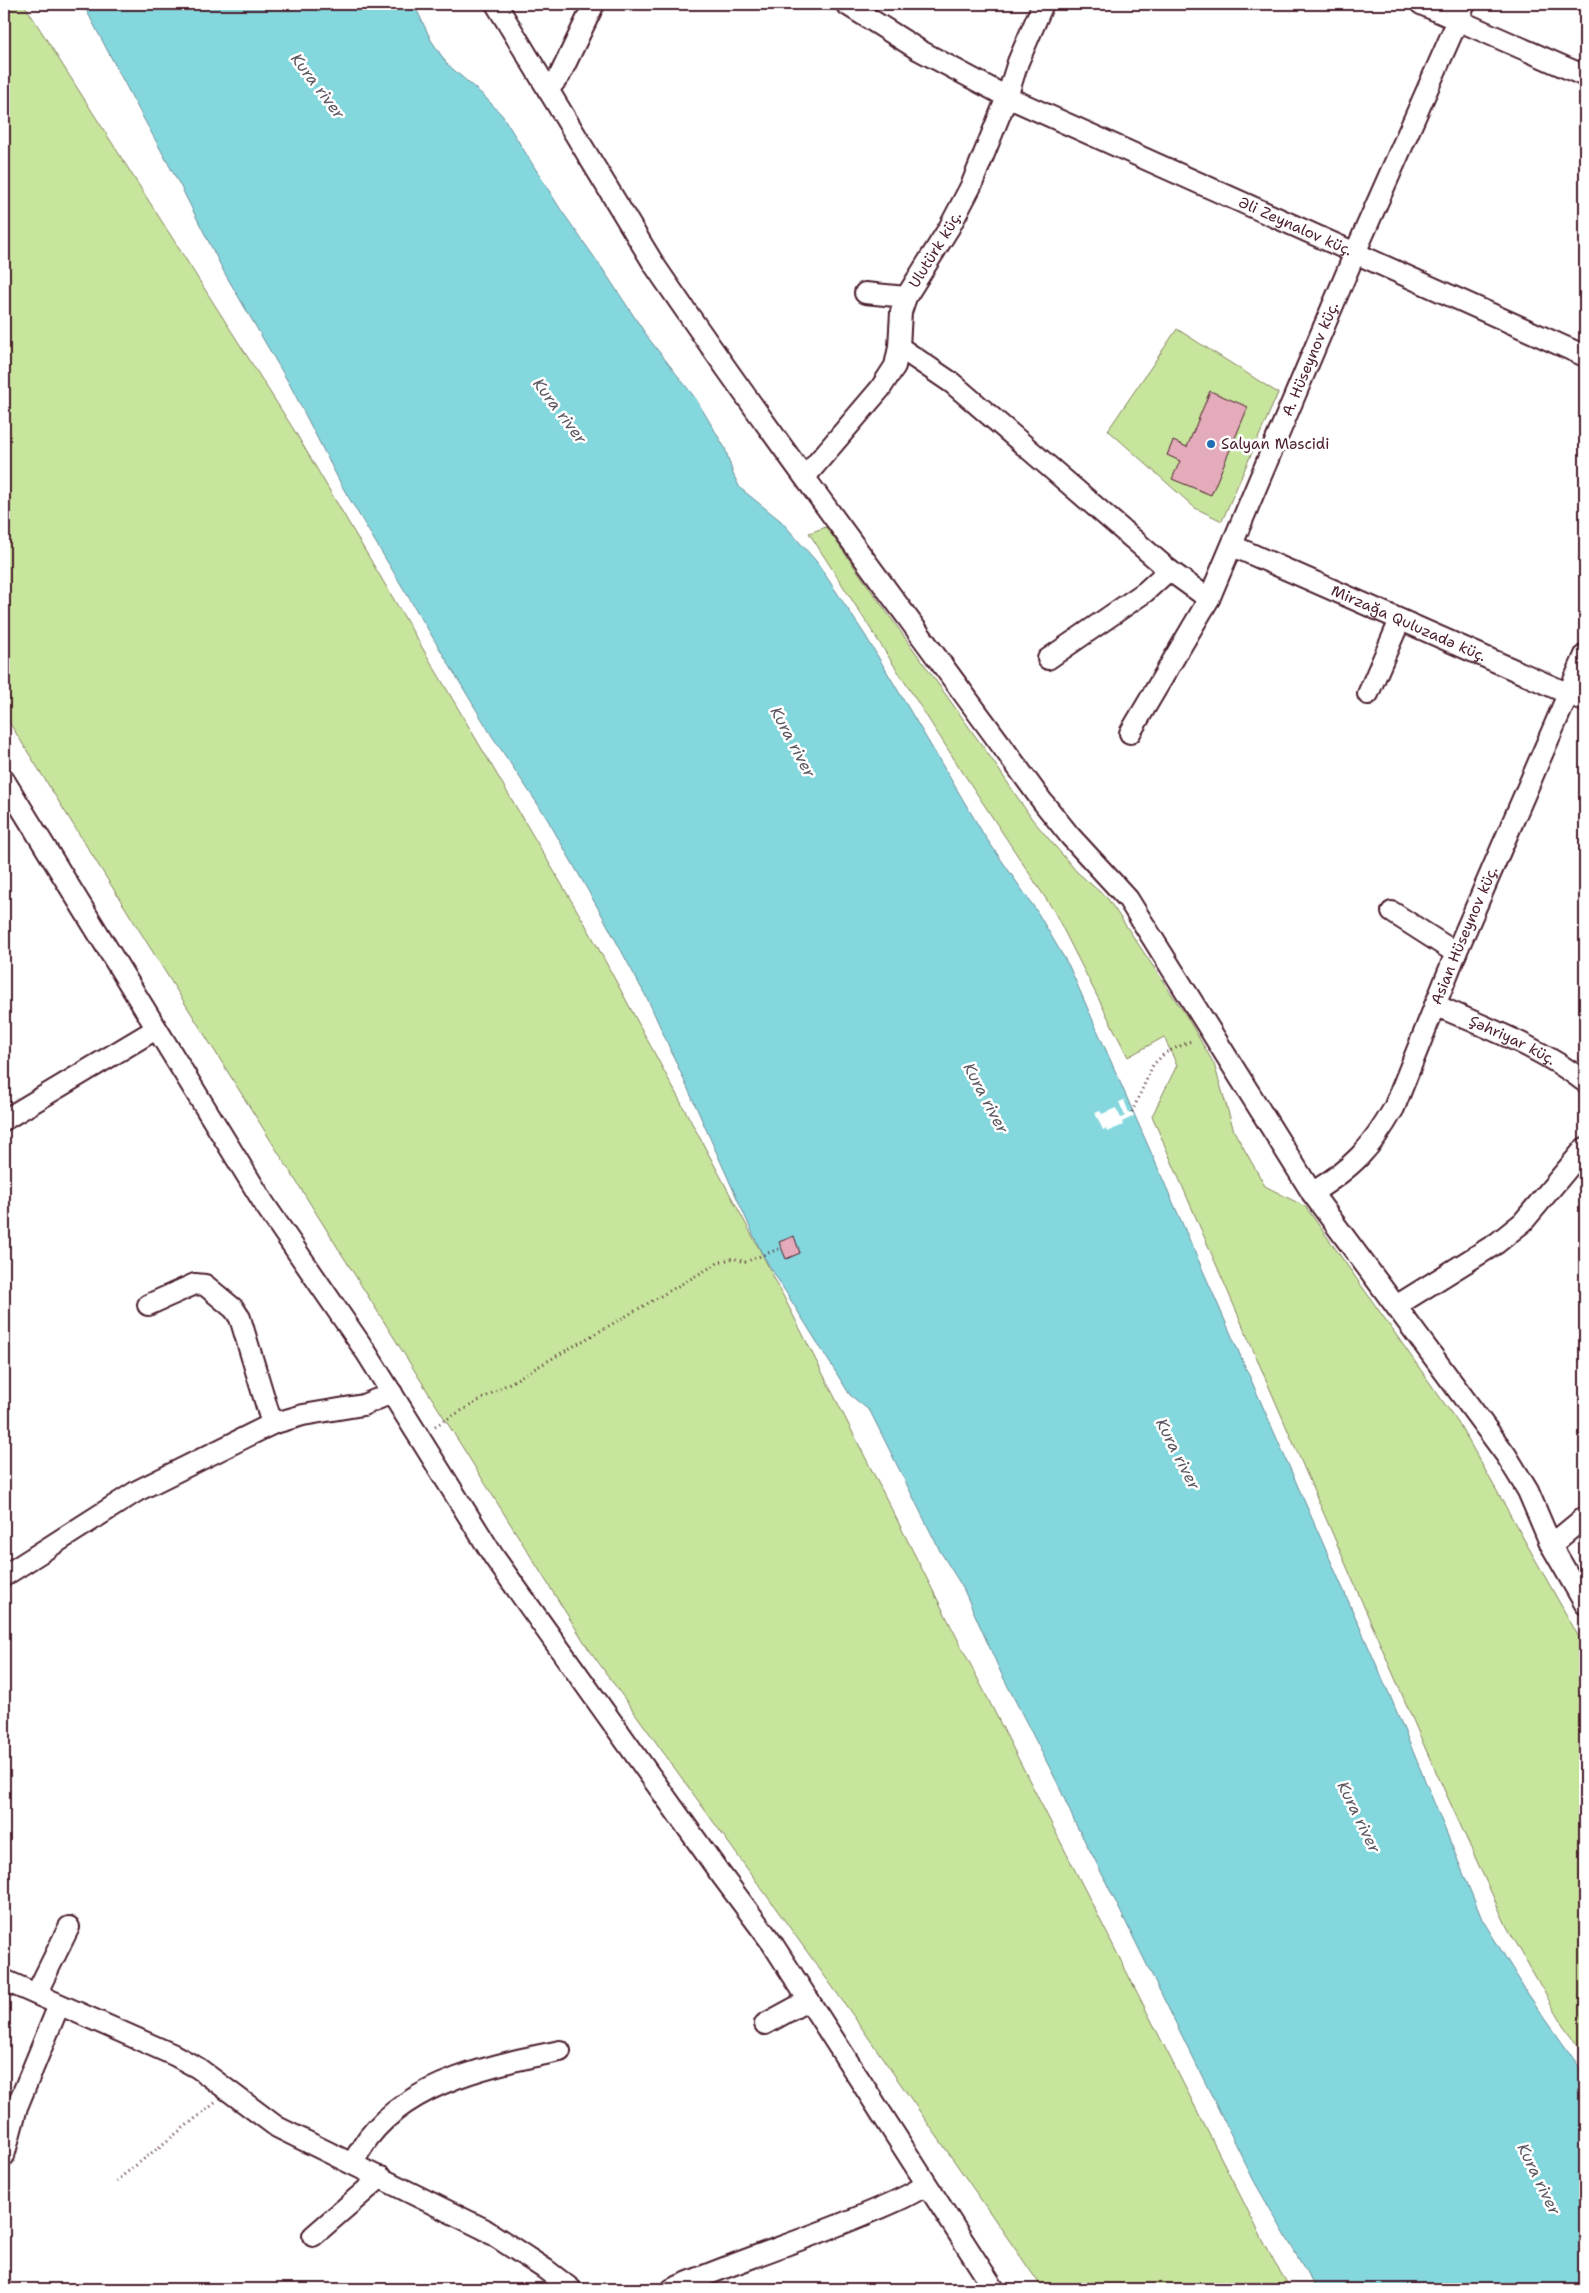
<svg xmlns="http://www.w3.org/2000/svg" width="1589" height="2293" viewBox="0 0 1589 2293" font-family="'Shantell Sans',sans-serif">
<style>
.green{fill:#c7e59d;stroke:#888264}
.water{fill:#85d7de;stroke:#6d8d96}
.pier{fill:#fff}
.building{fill:#e4abbb;stroke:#4a1f2b}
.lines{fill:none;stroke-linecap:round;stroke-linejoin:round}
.street-casing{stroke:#4a1f2b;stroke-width:24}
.path{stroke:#4a1f2b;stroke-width:3;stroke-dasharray:1 4;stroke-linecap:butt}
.street{stroke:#fff;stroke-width:20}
.poi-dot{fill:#1f6fb2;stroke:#fff;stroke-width:2}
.labels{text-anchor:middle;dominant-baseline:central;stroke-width:5;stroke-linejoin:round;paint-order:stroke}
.street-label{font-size:15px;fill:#4a1f2b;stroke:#fff}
.poi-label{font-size:15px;fill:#4a1f2b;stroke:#fff;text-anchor:start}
.water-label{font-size:16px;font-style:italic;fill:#5c5661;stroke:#fff}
</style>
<rect width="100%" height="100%" fill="#fff"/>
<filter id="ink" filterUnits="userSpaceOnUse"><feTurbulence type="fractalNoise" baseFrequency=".02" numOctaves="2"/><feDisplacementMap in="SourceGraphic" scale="10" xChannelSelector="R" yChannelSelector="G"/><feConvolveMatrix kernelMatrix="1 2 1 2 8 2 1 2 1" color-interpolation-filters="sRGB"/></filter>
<g filter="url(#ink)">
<g class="green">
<polygon points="4,4 24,4 294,430 588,929 762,1254 1274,2262 1291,2289 1043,2289 852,2014 588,1648 4,714"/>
<polygon points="1177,329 1278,393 1222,521 1195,508 1108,430"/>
<polygon points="826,527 991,758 1032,819 1077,872 1108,899 1187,1017 1214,1064 1234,1131 1265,1186 1306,1207 1461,1427 1585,1648 1585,2054 1563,2025 1507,1927 1426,1750 1152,1116 1177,1065 1164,1037 1128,1057 1054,911 958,765 809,533"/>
</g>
<polygon class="water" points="83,4 414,4 431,40 447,64 484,96 502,115 561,210 604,271 649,339 696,399 725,448 733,474 740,488 781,521 816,561 865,635 984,835 1036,910 1069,966 1391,1698 1482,1919 1528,1994 1585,2075 1585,2289 1316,2289 1254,2181 1094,1858 1075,1823 1057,1782 1001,1673 963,1588 940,1551 870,1411 850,1395 762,1254 649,1002 603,917 545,815 492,736 343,488 290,385 224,272 181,187 133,99"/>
<polygon class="pier" points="1124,1100 1129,1113 1132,1112 1134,1116 1122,1122 1123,1125 1107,1132 1106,1129 1103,1130 1095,1113 1100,1111 1102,1114 1116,1108 1121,1118 1125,1116 1119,1102"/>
<g class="building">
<polygon points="1210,391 1248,407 1211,495 1172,479 1180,461 1167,455 1173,441 1187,447"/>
<polygon points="794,1236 800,1253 786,1259 779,1242"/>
</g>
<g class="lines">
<g class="street-casing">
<g id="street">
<path d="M 496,4 L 655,266 C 779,448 913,623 1042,801 L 1070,836 L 1128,899 L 1312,1193 L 1506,1455 L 1528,1491 L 1551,1545 L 1585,1604"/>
<path id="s1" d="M 846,4 L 919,50 L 1007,97 L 1585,356"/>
<polyline points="1421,4 1585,76"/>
<polyline points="548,90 560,75 594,4"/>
<polyline points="865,293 906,297"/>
<polyline points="899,347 952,383 1169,570 1209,599"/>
<path id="s2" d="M 805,477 L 880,389 L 895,366 L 899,347 L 901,312 L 906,297 L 949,228 L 971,186 L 1007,97 L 1018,62 L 1043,4"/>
<path id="s3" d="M 1233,546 L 1585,701"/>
<polyline points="1048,659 1145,592 1169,570"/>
<polyline points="1368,694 1400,620"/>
<path id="s4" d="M 1130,733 L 1209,599 L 1355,253 L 1465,4"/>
<polyline points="4,780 265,1205 366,1352 494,1557 719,1872 772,1943 994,2289"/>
<polyline points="1392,912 1456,953"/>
<path id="s5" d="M 1435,1005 C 1487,1028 1540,1047 1585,1082"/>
<polyline points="4,1120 156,1029"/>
<path id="s6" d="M 1312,1193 C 1353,1167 1371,1149 1394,1108 L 1456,953 L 1585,655"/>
<polyline points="148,1305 195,1284 205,1285 234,1309 240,1318 272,1424"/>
<polyline points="1396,1306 1497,1243 1523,1222 1585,1148"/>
<polyline points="1551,1545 1585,1517"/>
<polyline points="4,1576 137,1491 272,1424 303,1415 363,1405 392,1393"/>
<polyline points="4,1980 174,2055 198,2068 277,2127 484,2229 545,2269 571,2289"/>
<polyline points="36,1994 69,1927"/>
<polyline points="765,2024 809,2000"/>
<polyline points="4,2156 17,2107 59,2005"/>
<path d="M 353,2162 C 358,2154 363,2145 369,2137 C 412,2081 496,2064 560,2051"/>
<polyline points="313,2236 381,2177"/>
<path d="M 672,2289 C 734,2262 799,2242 861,2216 C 883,2207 906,2198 926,2185"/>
</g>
</g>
<g class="path">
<polyline points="1132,1112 1153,1065 1165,1053 1193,1040"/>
<polyline points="435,1426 718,1263 733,1258 745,1262 781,1248"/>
<polyline points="116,2181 215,2103"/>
</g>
<use href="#street" class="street"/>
</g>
</g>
<circle class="poi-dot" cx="1211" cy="444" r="5"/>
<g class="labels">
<g class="street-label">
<text stroke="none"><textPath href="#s1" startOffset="502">Əli Zeynalov küç.</textPath></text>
<text stroke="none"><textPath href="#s2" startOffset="269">Ulutürk küç.</textPath></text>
<text stroke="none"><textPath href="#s4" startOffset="416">A. Hüseynov küç.</textPath></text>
<text stroke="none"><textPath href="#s3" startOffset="192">Mirzağa Quluzadə küç.</textPath></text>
<text stroke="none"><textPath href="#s6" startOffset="306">Asian Hüseynov küç.</textPath></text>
<text stroke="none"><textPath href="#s5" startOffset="85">Şəhriyar küç.</textPath></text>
</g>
<g class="poi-label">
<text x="1221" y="444">Salyan Məscidi</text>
</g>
<g class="water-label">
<text transform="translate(318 86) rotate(53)">Kura river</text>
<text transform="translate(560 411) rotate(53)">Kura river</text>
<text transform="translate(793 742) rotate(62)">Kura river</text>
<text transform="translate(986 1098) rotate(62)">Kura river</text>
<text transform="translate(1178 1454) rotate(63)">Kura river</text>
<text transform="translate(1359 1817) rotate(64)">Kura river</text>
<text transform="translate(1539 2179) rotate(64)">Kura river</text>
</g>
</g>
<rect width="1589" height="2293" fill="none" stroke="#fff" stroke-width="20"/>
<rect x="10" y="10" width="1569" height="2273" fill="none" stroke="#4a1f2b" stroke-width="2" filter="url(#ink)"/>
</svg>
